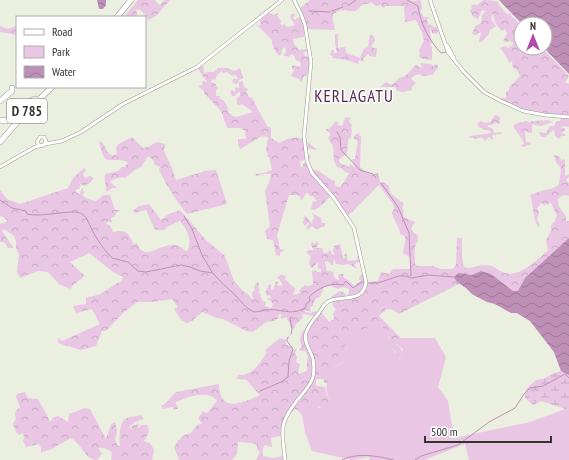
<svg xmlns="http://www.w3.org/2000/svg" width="569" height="460" viewBox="0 0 569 460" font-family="'PT Sans Narrow',sans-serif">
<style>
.green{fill:#e9c6e4}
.forest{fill:url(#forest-crowns)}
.wetland{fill:url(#wetland-marsh)}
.water{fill:url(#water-waves)}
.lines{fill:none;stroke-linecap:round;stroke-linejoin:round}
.stream{stroke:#be90b7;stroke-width:1}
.tertiary-casing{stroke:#979b8d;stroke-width:4}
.trunk-casing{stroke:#979b8d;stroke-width:6}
.tertiary{stroke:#fff;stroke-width:3}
.trunk{stroke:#fff;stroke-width:5}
.labels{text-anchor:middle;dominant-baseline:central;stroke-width:3;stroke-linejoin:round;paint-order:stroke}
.shield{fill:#fff;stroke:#70726d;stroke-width:1}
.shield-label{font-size:14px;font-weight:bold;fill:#33352f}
.quarter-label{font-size:17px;letter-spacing:1px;fill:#582553;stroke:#fff}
</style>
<defs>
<pattern id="forest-crowns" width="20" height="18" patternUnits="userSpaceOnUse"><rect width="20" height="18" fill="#e9c6e4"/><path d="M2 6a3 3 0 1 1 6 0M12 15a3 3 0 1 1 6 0" fill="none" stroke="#c8abc4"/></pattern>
<pattern id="wetland-marsh" width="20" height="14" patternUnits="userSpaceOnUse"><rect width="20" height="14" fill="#e9c6e4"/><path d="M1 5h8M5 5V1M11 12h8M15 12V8" fill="none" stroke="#c8abc4"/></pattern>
<pattern id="water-waves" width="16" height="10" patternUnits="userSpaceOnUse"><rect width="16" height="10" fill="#be90b7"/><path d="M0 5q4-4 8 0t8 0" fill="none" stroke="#9b7695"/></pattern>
</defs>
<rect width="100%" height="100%" fill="#ebefe0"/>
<path class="green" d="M 377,319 L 389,335 L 389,339 L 391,340 L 393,350 L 401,361 L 403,349 L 396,343 L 399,336 L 401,338 L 435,338 L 446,357 L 438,387 L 448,401 L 454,438 L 530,422 L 565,409 L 569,409 L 569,460 L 469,460 L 465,444 L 424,460 L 370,460 L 369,457 L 351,460 L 312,451 L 305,432 L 302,415 L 297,410 L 303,405 L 306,407 L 314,405 L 320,408 L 330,401 C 324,388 327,382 331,369 L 342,363 L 347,349 L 342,339 L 345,335 L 367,329 Z"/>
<g class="forest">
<polygon points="138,0 155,0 159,5 165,0 170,0 157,15 149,20 140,9 136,10 138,17 124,17"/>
<polygon points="310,0 411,0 412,1 420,0 421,2 422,9 420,11 425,19 425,17 429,17 427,19 428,25 430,24 434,27 437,27 438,32 436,34 432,33 430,27 430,34 432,42 430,45 432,47 432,60 423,59 419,57 420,54 419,50 424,41 422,33 416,20 405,22 404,6 386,6 383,8 381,5 376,6 371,2 369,4 363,4 356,11 348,11 345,10 343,11 341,10 333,14 333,21 335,30 309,29 306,29 300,8"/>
<path d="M 483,0 L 497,1 L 499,3 L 498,4 L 507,14 L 511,13 L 511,16 L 514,18 L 521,25 L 520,35 L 521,48 L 542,48 L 569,76 L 565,82 L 569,84 L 569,127 L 564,126 L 560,127 L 565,129 L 565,131 L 561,132 L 565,134 L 566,136 L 561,136 L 559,139 L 555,136 L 554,130 C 549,132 548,138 541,137 L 539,132 L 546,133 L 550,126 L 555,126 L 555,122 L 560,121 L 561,115 L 526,111 L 499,98 L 506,98 L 506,91 L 509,91 L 509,87 L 520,76 L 517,70 L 513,68 L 512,61 L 509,63 L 508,59 L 500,48 L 506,46 L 508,48 L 514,44 L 510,41 L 506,42 L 503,41 L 507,33 L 505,29 L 502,31 L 496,24 L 492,13 L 491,21 L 493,21 L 496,26 L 490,30 L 489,34 L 480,43 L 479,41 L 481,32 L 476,35 L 472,34 L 475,26 L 481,23 L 482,15 L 486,11 L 482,10 L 478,19 C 473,18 472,15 470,11 L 472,8 L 471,6 L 475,4 L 477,5 Z"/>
<polygon points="269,13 274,15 277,13 278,14 277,16 281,21 280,24 283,26 283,24 288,27 295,25 290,17 291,15 294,13 295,15 293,18 295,20 297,18 301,17 304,30 304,37 293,39 294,44 299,50 307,49 307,51 303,53 305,56 309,57 310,73 307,75 304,76 301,82 299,79 291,76 294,70 292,68 292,65 298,67 299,65 301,67 300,62 296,60 294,55 291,54 289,57 283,55 286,52 286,49 284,47 281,51 282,53 279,56 274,49 274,47 272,43 272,40 256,24 260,26 260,20"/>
<polygon points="0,26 7,29 17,26 17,35 0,32"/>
<polygon points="335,34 341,35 338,35 338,48 345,47 346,53 360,58 364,49 368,47 370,35 373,35 375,40 371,47 377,49 376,57 369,56 369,54 367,54 366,56 363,58 364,62 359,60 358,64 347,60 332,58 333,56 331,56 330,54 332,50 334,51 334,53 337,53 335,43"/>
<path d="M 421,63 L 431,64 L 434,67 L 435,64 L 438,65 L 438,67 L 433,75 L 421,76 L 422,75 C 418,73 414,75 411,79 L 416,83 L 412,86 L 412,90 L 403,92 L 397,91 L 395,87 L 380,87 L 386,82 L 392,85 L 399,78 L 404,77 L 416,65 L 423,68 L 420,64 Z"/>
<path d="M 201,66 L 203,66 L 204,73 L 208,72 L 214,72 L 218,68 L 228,68 L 234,71 L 240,68 L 243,78 L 239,80 L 238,83 L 235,84 L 232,82 L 233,79 L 238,79 L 236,75 L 232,76 L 227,72 L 223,73 L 222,71 L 217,75 L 215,81 L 213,79 L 211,82 L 216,84 L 216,86 L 218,88 L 216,90 L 216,96 L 220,96 L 219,98 L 224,101 L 228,108 L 228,113 L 230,113 L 231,115 L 236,117 L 253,112 L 242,104 L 239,105 L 237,103 L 237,98 L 240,95 L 240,92 L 237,93 L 235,96 L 232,96 L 230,91 L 232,90 L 236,92 L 235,88 L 236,87 L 239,88 L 239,82 L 243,81 L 244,87 L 248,89 L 246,92 L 249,97 L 252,98 L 267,126 L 271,128 L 271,138 L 279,143 C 286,140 290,137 300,138 L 300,139 L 302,138 L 318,150 L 304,148 L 307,154 L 311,156 L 309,159 L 300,161 L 301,168 L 303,167 L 303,164 L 306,162 L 309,169 C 320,168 325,178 335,181 L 335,186 L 340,187 L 344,182 L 349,173 L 345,172 L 341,168 L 337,167 L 334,161 L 333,145 L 330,142 L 328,137 L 330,136 L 330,133 L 326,130 L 326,129 L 329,129 L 336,121 L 338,123 L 338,125 L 342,126 L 345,118 L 347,117 L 351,118 L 349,121 L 352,126 L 351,128 L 352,130 L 351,137 L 348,140 L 347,154 L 346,156 L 344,155 L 339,160 L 340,163 L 349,167 L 350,164 L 355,168 L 353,162 L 352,161 L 352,159 L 355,159 L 358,140 L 354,139 L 354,136 L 360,132 L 359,135 L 361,137 L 360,167 L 366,172 L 373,175 L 378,172 L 380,183 L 383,182 L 389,186 L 390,193 L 404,204 L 402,208 L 404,211 L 403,213 L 404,217 L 415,222 L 411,229 L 414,233 L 418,235 L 418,241 C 413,246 415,257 415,264 L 417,266 L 433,266 L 441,269 L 453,269 L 456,265 L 457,238 L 462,238 L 462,258 L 464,267 C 471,270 477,265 485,265 C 494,265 498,271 505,273 C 519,278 538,259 548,250 L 546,241 L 551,230 L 551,225 L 554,222 L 557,216 L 551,203 L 544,205 L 541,203 L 537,209 L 539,212 L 537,219 L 540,226 L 538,227 C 532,217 534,206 530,195 C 534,194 538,192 541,191 C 547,189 555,189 559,184 L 561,170 L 559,165 L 557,164 L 554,156 L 555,155 L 560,157 L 561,161 L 563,159 L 565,160 L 565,176 L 569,174 L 569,177 L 566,180 L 569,183 L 569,196 C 564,194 562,196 558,199 C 557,209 563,210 566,217 L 566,221 L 569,221 L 569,238 L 525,278 L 518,291 L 513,291 L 491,274 L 481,271 L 472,275 L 458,273 L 454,277 L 456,281 L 461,283 L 399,314 L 393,310 L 385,309 L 386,311 L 383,312 L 379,316 L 399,336 L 396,343 L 403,351 L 401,361 L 391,346 L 389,335 L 377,320 L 367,329 L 345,335 L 342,339 L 347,349 L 350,358 L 331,369 L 329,380 L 327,383 L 324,383 L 324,379 L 316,379 L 316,386 L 325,387 L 326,393 L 330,401 L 328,408 C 320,408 314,405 306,407 L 303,405 L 297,410 L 295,409 L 289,415 L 287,414 L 281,427 L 281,437 L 279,436 L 271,438 L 272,447 L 265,445 C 262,449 262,452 263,456 L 272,458 L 283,456 L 284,460 L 256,460 L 260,452 L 257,449 L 257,445 L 251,443 L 238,442 L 237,454 L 232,460 L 179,460 L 174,447 L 177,442 L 184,435 L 191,433 L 197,425 L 202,424 L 198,418 L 203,411 L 207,413 L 217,401 C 209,389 185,397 175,403 L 179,408 L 174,410 L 173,407 L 163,409 L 161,406 C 168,403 170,397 176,392 L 219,384 C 220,413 241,404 260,395 L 248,382 L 247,380 L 236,379 L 239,375 C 252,376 261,362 267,352 L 265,350 L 280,338 L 286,340 L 286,345 L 291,346 L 293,350 L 297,349 L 295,353 L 296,356 L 297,356 L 296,362 L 300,364 L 298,374 L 307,371 L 307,360 L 308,356 L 305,351 L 300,351 L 299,349 L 302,347 L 300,340 L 302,332 L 320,313 L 322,313 L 329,322 L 334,319 L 333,313 L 336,310 L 333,306 L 331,297 L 339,291 L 343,292 L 347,296 L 349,293 L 349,289 L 343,287 L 338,289 L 328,285 L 323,287 L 323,290 L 321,294 L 321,296 L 315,299 L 313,306 L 310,307 L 311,312 L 305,310 L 304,311 L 310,313 L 316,311 L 317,313 L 313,316 L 302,314 L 303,318 L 296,324 L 294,329 L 290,327 L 290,324 L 287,319 L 287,317 L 282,319 L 280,317 L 282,315 L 280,314 L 278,316 L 279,318 L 274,321 L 266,322 L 253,332 L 246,331 L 223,319 L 217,318 L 202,312 L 192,321 L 187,323 L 181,320 L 174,309 L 178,307 L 172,299 L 152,302 L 137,302 L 123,313 L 106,331 L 102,331 L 96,346 L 81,350 L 58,343 L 58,339 L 59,338 L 62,341 L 100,324 L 92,309 L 76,313 L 73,306 L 86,304 L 86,298 L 101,294 L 117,283 L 121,282 L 123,277 L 113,272 L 89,253 L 70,262 L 85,276 L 72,286 L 70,289 L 59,284 L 48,272 L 38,271 L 20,278 L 17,272 L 19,255 L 16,247 L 16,241 L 14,236 L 4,229 L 2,231 L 13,247 L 12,248 L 8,248 L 4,242 L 0,242 L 0,224 L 8,221 L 3,217 L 0,216 L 0,190 L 7,199 L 20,204 L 68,188 L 73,178 L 84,168 L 86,170 L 83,174 L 85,178 L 90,176 L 94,178 L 90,183 L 84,186 L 79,183 L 81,186 L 79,186 L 80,189 L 77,189 L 75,192 L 80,194 L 81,190 L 84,187 L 82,192 L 84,191 L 85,192 L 82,195 L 88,199 L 96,201 L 104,195 L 110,195 L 115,210 L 121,210 L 117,212 L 115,216 L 111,218 L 112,223 L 108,221 L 106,224 L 110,225 L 113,232 C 124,229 130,233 133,244 L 137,243 C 146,268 168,231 185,251 L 187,251 C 193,243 187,228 180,221 L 167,227 L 164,230 L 155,230 L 146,210 L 135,213 L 133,211 L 139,206 L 149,204 L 161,220 L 169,214 L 180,210 L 206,240 L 225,256 L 234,281 L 243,291 L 249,295 L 251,298 L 254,300 L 252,295 L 253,291 L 255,290 L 254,287 L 256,283 L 260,283 L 258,286 L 260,291 L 258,292 L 260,293 L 261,298 L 263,301 L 266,302 L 265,306 L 271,308 L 273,304 L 270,300 L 268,300 L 269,298 L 272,298 L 269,295 L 267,296 L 265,292 L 268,288 L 268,285 L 271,284 L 271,290 L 274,288 L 276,281 L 278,282 L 277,285 L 280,286 L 283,285 L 279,279 L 276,278 L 281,275 L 286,276 L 285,279 L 291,285 L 295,288 L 295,291 L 293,293 L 294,295 L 301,293 L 299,292 L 301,288 L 304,287 L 304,285 L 310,286 L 313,284 L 312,271 L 316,270 L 317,272 L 321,272 L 321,269 L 318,268 L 318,262 L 312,268 L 310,266 L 309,262 L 311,257 L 306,252 L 309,250 L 314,250 L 311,245 L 312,242 L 315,244 L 316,242 L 319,243 L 316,248 L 322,248 L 324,253 L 328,253 L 329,250 L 331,251 L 332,255 L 334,254 L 333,250 L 334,246 L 340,244 L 343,258 L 346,258 L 344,255 L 346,253 L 348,261 L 357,260 L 358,254 L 361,261 L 354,264 L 357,269 L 348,264 L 344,265 L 336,264 L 334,259 L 333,265 L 331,265 L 328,261 L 325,262 L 327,271 L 331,271 L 334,273 L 333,275 L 336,279 L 339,280 L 338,274 L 343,274 L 344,278 L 347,279 L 354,286 L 360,281 L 359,278 L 362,274 L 364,276 L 365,284 L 368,285 L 368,282 L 378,281 L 381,272 L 389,274 L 393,269 L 410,269 L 410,257 L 403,253 L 404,246 L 405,243 L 405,236 L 400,234 C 400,226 393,220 392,213 L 394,209 L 393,204 L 379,185 L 349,215 L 347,215 L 333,195 C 326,199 322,207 314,210 L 311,209 L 313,201 L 317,202 L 313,196 L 310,196 L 308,193 L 306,193 L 302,200 L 300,199 L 301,196 L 299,197 L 298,195 L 289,195 L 277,235 L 280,249 L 285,250 L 280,253 L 280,256 L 276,255 L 273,240 L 267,239 L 265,231 L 270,226 L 265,191 L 269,183 L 271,174 L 264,174 L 257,176 L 255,174 L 264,173 L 272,170 L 269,157 L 267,156 L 268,154 L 266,151 L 267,141 L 269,139 L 266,136 L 263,137 L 262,136 L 240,149 L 238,145 L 238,139 L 246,139 L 245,131 L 241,128 L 227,128 L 221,111 L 204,93 L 204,91 L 198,86 L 202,85 L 203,80 L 205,82 L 207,82 L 198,69 Z"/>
<polygon points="495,115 500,117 500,123 498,124 497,123 494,123 492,125 488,125 488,127 493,129 494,133 501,132 502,134 492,135 493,139 491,139 490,137 487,137 489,139 486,139 485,142 483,138 478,138 475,139 474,138 469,138 470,136 491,133 490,131 485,129 485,130 479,127 477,124 480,121 486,123 490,122"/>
<path d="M 542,120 L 543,121 L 548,120 L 553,122 L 541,126 L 532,124 L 532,133 L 529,133 L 526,131 L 525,132 L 526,142 L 530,142 L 531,144 L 523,147 L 521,145 L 524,144 C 522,136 516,133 513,125 L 520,122 L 524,122 L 525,121 L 529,122 Z"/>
<path d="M 132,137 L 143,148 L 148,147 L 157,142 L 165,144 L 164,151 L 172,168 L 176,180 L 205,171 L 216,170 L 227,204 L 187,214 C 176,200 166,185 159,170 L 160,167 L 154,164 L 154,161 L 148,156 L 141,167 L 136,169 L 125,178 L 121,177 L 110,181 L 112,184 L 116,187 L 116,188 L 112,188 L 108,191 L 106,191 C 106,185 104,179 105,174 L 118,171 L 122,167 L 125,167 L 128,162 C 107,156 105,169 99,141 L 102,142 L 109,154 L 112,155 L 117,154 L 116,150 L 117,145 Z"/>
<polygon points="312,213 321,218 322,223 325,223 325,226 317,229 311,226 309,230 306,227 309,224 306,222 307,224 304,226 303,221 305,220 303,217 306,216 313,225 312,222 314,218"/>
<path d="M 25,392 L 28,398 L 38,399 C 42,407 47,413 50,422 L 54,417 L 58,416 L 68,422 L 69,414 L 85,408 L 90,409 L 106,439 L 111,424 L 115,422 L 117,431 L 115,440 L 118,446 L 120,446 C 119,439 119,420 127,418 C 132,416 136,417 141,415 L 143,419 L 135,422 L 129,427 L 133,430 L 131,426 L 134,425 L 136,425 L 137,423 L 139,425 L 137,428 L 139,429 L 138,428 L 141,425 L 147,425 C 151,431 147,436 144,441 L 150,443 L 154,450 L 152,460 L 111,460 L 112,453 C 108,449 104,447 98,448 L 102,454 L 97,460 C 85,460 83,445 71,438 L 50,450 L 45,451 L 41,453 L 41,448 L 39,444 L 26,447 L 23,441 L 24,437 L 23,433 L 19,435 L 16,432 L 13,424 L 16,418 C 14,413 15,411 20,407 L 16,397 L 17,394 Z"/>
</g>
<polygon class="wetland" points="569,238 569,409 565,409 541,401 533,405 525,398 526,389 536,380 543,379 552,374 561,371 554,352 530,321 517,313 511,313 495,304 487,302 472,294 466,288 456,281 454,277 458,273 472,275 481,271 491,274 513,291 518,291 525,278"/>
<g class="water">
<polygon points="97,0 106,0 106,5 103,9 99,9"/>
<polygon points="499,0 569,0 569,74 544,48 545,48 545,24 522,24"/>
<polygon points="569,238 569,375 561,371 554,352 530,321 517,313 511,313 495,304 487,302 472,294 466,288 456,281 454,277 458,273 472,275 481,271 491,274 513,291 518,291 525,278"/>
</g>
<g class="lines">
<g class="stream">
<path d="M 407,0 L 418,6 C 420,22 429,41 441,53 L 446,52"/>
<polyline points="349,5 356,0"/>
<polyline points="309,11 330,12"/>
<polyline points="332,11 343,7"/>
<polyline points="337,132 340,137 341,150 360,170 373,174 376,178"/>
<polyline points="381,183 398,207 409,233 411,276"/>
<path d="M 0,200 L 12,208 L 26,211 L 27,214 C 41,218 75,208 82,214 C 88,218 90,226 93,232 C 98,241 105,251 112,258 L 128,262 L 138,271 L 146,272 L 181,265 L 190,267 L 200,271 L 213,273 C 220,282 227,287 235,295 C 241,301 245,308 254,312 C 259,312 262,310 267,310 C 281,308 292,317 306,307 L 306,304 L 310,301 L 309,297 C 318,288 331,282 343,285 L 346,281 L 353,288 L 362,282 L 364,282"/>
<polyline points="184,216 192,229 202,255 212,272"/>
<polyline points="368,283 378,283 399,276 406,276 411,278 428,275 454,277"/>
<polyline points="291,334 292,329 290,318 292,317"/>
<polyline points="260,391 281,382 288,377 289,361 293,349 287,341 287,338 289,337"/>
<path d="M 342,460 C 358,452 377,456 394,460"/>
<polyline points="415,460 421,456 458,445 489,422 515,408 524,394 530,388 543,386 565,374 569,378"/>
</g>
<g class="tertiary-casing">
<g id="tertiary">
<polyline points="430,0 448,52 464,72 484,92 499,100 523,111 545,115 569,117"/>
<polyline points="447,45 454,58"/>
<polyline points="45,144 62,141 81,132 123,104 197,67 282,0"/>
<polyline points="0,167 35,147 44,145 46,141 44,137 40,137 37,142 39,145"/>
<path d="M 285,460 C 282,429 278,424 299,398 C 304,392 311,385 313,377 C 314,372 314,365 313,359 C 311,351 303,342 306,333 C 308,325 316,317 321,310 C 323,306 327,301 332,300 C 344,296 364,302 366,282 L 354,228 L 334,198 L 312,173 L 307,161 L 304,136 L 311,62 L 305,25 L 301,14 L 294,0"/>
</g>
</g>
<g class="trunk-casing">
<g id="trunk">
<polyline points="117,17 131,0"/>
<polyline points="0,101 12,91 12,88"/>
<polyline points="0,120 5,121 9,120 31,101 35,99"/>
<polyline points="0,142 25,113 52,87"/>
</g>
</g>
<use href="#tertiary" class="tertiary"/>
<use href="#trunk" class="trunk"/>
</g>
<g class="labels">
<rect class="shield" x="7" y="99" width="40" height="24" rx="3"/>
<g class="shield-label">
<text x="27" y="111">D 785</text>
</g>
<g class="quarter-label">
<text x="354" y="96">KERLAGATU</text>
</g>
</g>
<rect x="16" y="16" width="130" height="72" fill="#ffffff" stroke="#adaeac"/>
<rect x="24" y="29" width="20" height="6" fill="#ffffff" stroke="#adaeac"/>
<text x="52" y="36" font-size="12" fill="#33352f">Road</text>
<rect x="24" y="46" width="20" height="12" fill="#e9c6e4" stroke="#adaeac"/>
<text x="52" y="56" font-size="12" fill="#33352f">Park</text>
<rect x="24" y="66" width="20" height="12" fill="url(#water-waves)" stroke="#adaeac"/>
<text x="52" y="76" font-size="12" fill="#33352f">Water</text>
<g transform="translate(533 36)"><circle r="19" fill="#ffffff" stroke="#adaeac"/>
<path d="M0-3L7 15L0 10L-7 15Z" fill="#b44aaa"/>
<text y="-6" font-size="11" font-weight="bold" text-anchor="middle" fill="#33352f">N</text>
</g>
<path d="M425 436v6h126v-6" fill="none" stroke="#33352f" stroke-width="2"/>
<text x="431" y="436" font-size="12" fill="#33352f" stroke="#ffffff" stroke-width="3" paint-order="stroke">500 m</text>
</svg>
